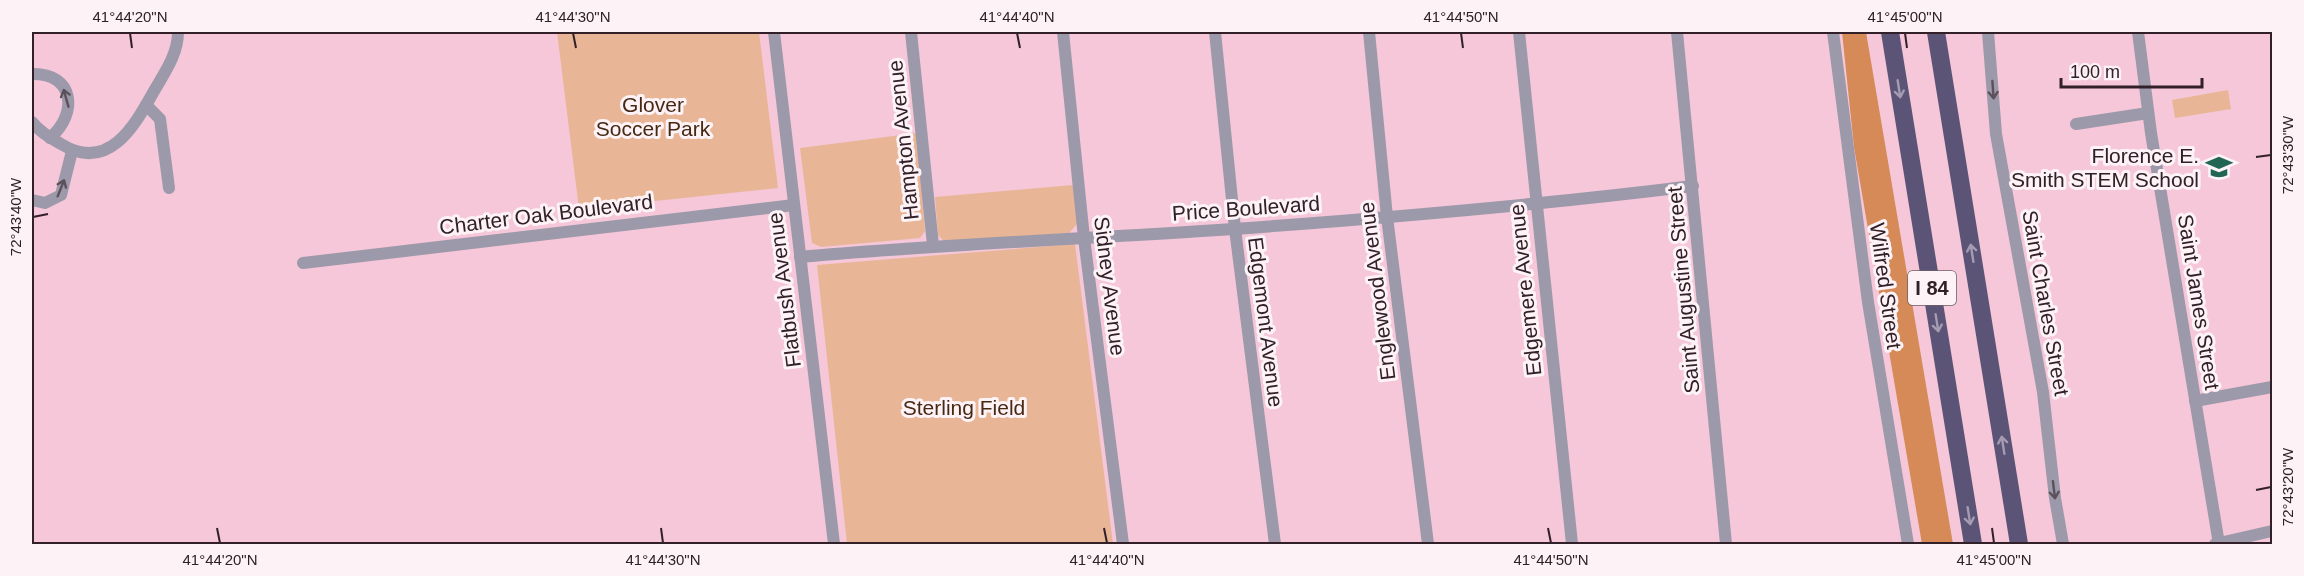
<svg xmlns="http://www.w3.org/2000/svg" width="2304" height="576" viewBox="0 0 2304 576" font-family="Helvetica,sans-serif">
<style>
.green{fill:#e8b696}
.forest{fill:#d58a58}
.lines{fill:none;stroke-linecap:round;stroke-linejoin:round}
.minor{stroke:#9c99aa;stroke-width:12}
.highway{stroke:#5b5477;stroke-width:18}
.oneway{stroke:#a49cb1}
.oneway2{stroke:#5c505b}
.ticks{fill:none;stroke:#312027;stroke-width:2}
.labels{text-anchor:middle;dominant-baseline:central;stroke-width:6;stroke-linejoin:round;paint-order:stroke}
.shield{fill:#fdf3f7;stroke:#6e5f65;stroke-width:1.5}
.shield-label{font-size:20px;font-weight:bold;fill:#312027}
.park-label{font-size:21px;fill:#472813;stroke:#fdf3f7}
.street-label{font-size:21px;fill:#312027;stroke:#fdf3f7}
.poi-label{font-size:21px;fill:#312027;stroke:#fdf3f7;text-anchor:end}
.neatline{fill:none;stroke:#312027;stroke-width:2}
.ticks-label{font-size:15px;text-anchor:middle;fill:#312027}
</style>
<rect width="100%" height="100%" fill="#f5c7d8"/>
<g class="green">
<polygon points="557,32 759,32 778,188 579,209"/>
<polygon points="2228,90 2231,109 2175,118 2172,100"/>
<polygon points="917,133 925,231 920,238 821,247 812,243 800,148"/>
<polygon points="1073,185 1077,224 1069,233 945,242 938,235 935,197"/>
<polygon points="1075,244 1113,544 847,544 817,265"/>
</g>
<polygon class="forest" points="1842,32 1866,32 1953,544 1922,544 1854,147"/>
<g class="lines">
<g class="minor">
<polyline points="774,32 834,544"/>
<polyline points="911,32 933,245"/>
<polyline points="1063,32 1084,238 1123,544"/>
<polyline points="1215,32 1235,229 1275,544"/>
<polyline points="1369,32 1387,217 1428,544"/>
<polyline points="1519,32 1572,544"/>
<polyline points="1677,32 1726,544"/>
<polyline points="1833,32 1868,302 1908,544"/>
<polyline points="1988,32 1996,134 2043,392 2055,498 2063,544"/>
<polyline points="2138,32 2151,133 2219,544"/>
<path d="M 32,74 C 74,73 79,113 50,138"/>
<polyline points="146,105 160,119 169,188"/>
<path d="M 32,122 C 39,131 50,138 61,144 C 108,173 134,127 154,91 C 165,72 178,54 178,32"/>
<polyline points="2076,124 2148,113"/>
<polyline points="32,200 45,203 61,195 72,151"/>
<path d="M 800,257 C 944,244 1089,239 1233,229 C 1387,218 1540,205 1693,186"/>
<polyline points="303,263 794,205"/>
<polyline points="2195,401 2272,387"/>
<polyline points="2215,544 2272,531"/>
</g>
<g class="highway">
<polyline points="1890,32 1973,544"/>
<polyline points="1936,32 2019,544"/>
</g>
</g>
<defs><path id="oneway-shaft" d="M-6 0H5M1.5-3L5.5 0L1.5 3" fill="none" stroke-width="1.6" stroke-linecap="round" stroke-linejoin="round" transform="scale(1.5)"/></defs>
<g class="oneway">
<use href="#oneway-shaft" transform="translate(1899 89) rotate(81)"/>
<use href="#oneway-shaft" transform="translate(1972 253) rotate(-99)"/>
<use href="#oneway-shaft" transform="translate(1937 323) rotate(81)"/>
<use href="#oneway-shaft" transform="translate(2003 445) rotate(-99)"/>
<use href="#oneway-shaft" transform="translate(1969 516) rotate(81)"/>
</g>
<g class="oneway2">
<use href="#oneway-shaft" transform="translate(1993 90) rotate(86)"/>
<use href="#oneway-shaft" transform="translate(66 98) rotate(-106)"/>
<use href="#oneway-shaft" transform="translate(61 188) rotate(-68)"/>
<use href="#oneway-shaft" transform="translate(2054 490) rotate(83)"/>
</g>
<path class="ticks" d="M 130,33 L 132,48M 573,33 L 576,48M 1017,33 L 1020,48M 1461,33 L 1463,48M 1905,33 L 1907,48M 2256,157 L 2271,155M 33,217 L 48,214M 2256,490 L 2271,487M 217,528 L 220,543M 661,528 L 663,543M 1104,528 L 1107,543M 1548,528 L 1551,543M 1992,528 L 1994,543"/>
<defs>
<g id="school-bare" transform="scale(2.07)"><path d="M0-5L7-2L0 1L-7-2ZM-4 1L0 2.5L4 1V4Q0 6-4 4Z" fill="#236555" stroke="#fdf3f7" stroke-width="2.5" paint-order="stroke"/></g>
</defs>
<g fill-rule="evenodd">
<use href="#school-bare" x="2219" y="167"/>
</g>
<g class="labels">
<rect class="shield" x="1908" y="271" width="48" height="34" rx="4.5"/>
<g class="shield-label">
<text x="1932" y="288">I 84</text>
</g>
<g class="park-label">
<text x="653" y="104">Glover<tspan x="653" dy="24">Soccer Park</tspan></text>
<text x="964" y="407">Sterling Field</text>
</g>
<g class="street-label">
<text transform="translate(903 140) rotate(-96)">Hampton Avenue</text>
<text transform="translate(1246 208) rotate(-4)">Price Boulevard</text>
<text transform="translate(546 214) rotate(-7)">Charter Oak Boulevard</text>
<text transform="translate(1110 286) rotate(83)">Sidney Avenue</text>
<text transform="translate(1886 286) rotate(82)">Wilfred Street</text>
<text transform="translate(784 290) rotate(-97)">Flatbush Avenue</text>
<text transform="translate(1525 290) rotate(-96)">Edgemere Avenue</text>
<text transform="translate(1683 290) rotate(-95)">Saint Augustine Street</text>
<text transform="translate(1377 291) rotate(-97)">Englewood Avenue</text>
<text transform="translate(2199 302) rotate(81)">Saint James Street</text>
<text transform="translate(2046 303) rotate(80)">Saint Charles Street</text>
<text transform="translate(1266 322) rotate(83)">Edgemont Avenue</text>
</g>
<g class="poi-label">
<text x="2199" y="155">Florence E.<tspan x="2199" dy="24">Smith STEM School</tspan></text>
</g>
</g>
<rect width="2304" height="576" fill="none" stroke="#fdf3f7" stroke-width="66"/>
<path d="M2061 78v9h141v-9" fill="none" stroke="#312027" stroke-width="3"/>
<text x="2070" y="78" font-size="18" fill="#312027" stroke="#fdf3f7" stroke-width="4.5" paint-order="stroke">100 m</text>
<rect x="33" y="33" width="2238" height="510" class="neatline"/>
<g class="ticks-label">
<text x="130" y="22">41°44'20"N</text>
<text x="573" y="22">41°44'30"N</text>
<text x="1017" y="22">41°44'40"N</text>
<text x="1461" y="22">41°44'50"N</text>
<text x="1905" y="22">41°45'00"N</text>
<text transform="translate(2288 155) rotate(-90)" y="5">72°43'30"W</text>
<text transform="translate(16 217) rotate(-90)" y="5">72°43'40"W</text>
<text transform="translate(2288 487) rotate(-90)" y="5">72°43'20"W</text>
<text x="220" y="565">41°44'20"N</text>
<text x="663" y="565">41°44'30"N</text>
<text x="1107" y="565">41°44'40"N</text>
<text x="1551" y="565">41°44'50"N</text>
<text x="1994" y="565">41°45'00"N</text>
</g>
</svg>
